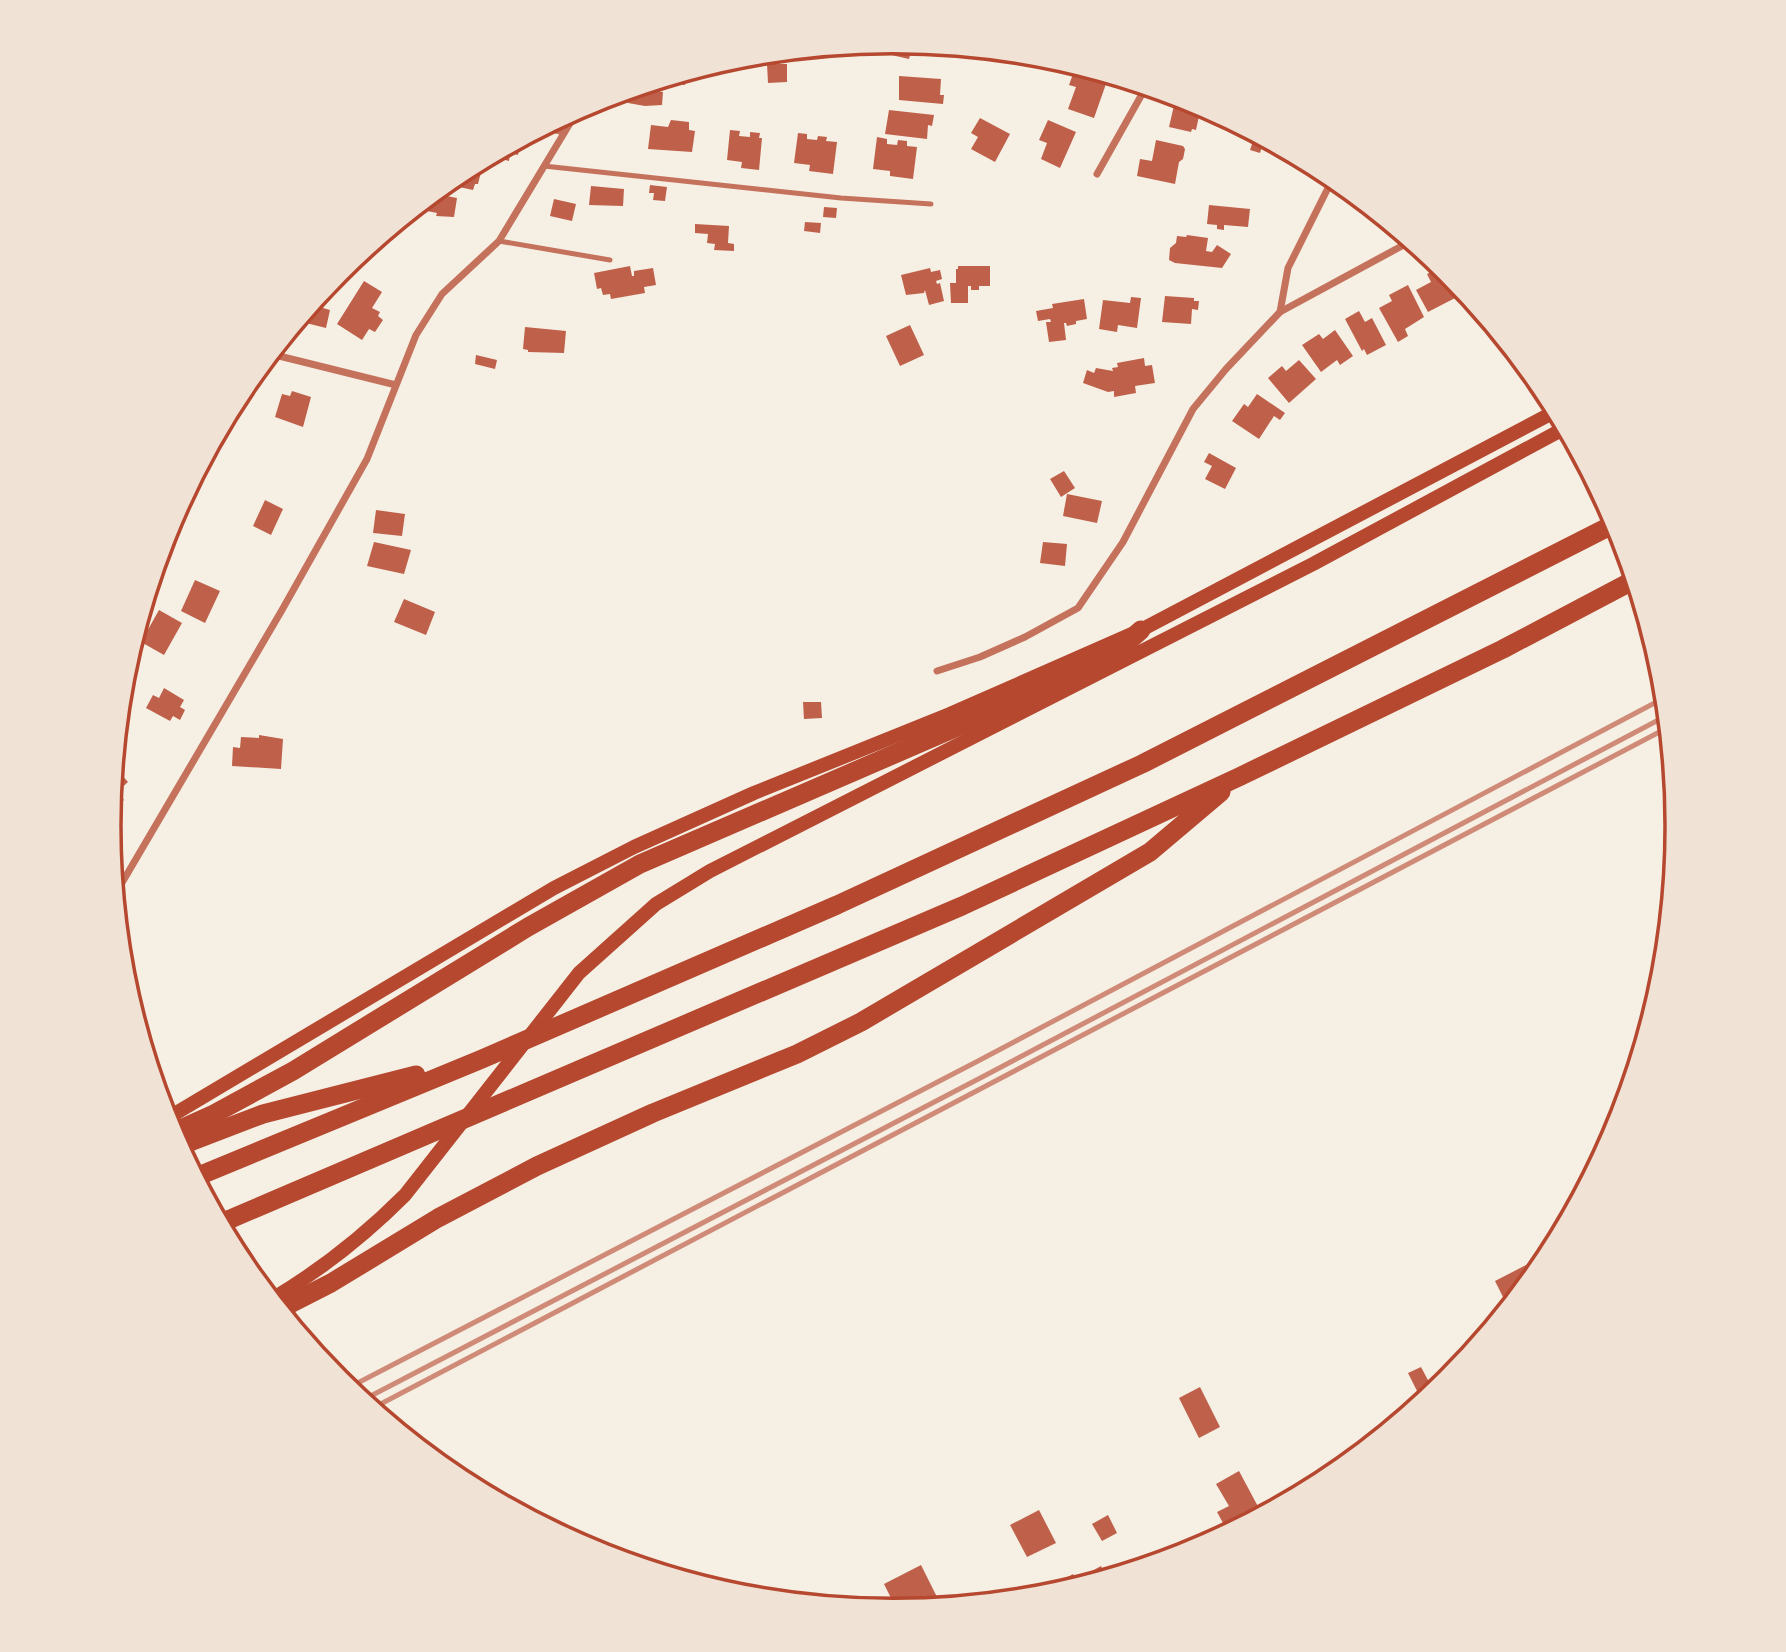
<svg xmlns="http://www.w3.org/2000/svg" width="1786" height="1652" viewBox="0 0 1786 1652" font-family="Inter,sans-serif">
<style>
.building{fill:#bf614a}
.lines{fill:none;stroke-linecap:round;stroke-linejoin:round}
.service{stroke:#c5725c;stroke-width:5}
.minor{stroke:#c5725c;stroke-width:7}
.secondary{stroke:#b5482f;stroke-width:14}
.motorway{stroke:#b5482f;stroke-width:19}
.rail{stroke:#cf8b77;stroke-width:5}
.rim{fill:none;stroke:#b5482f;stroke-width:3.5}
</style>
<rect width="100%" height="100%" fill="#f6efe4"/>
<g class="building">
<polygon points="893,42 913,44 909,59 865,49 866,45"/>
<polygon points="767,64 787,64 787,82 768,83"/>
<polygon points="1080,72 1107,81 1094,118 1068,109 1076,87 1069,85 1073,74 1079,76"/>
<polygon points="688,73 685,85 662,81 680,75"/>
<polygon points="899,76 941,79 940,95 944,95 943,104 899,100"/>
<polygon points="650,84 657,85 656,91 663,92 662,105 645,106 628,103 630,91"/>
<polygon points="1176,97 1204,108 1198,107 1196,116 1199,116 1196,130 1192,129 1191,132 1169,127"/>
<polygon points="889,110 934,115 932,126 928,125 927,139 885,134"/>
<polygon points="980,118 1010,134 995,162 971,149 978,137 971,133"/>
<polygon points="671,120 689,122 689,130 695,131 692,152 648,149 651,125 668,127"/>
<polygon points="1048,120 1076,132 1060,168 1041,159 1047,143 1039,140"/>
<polygon points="730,130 740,131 739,136 750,137 750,132 760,133 759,138 762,138 759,170 741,168 742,162 727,160"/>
<polygon points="798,133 807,134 807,139 817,140 818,136 827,137 826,141 837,142 833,174 809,171 810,165 794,163"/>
<polygon points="1255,135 1274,145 1274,146 1263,143 1260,153 1250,150"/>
<polygon points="877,137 887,139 887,144 897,145 898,140 907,141 907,146 917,147 913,179 890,176 890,171 873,169"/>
<polygon points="1156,140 1183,146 1185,149 1183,159 1179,162 1175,184 1137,176 1140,159 1152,161"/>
<polygon points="514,144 520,145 518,155 510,153 509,161 490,156"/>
<polygon points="468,169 481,172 478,184 475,184 473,190 450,185 450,187 443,186"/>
<polygon points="650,185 667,187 665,201 653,200 654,193 649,193"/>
<polygon points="591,186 624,189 623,206 589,205"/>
<polygon points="436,192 436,194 457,198 454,217 436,216 437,213 422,210 424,202"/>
<polygon points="554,199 576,204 572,221 550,216"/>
<polygon points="1209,205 1250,209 1248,227 1224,225 1224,230 1217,229 1217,225 1207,224"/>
<polygon points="824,207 837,208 836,218 823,217"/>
<polygon points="805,222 821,223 820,233 804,231"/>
<polygon points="695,224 729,226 728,243 734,244 734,251 714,250 715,244 707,243 708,234 695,233"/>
<polygon points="1187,235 1208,238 1206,251 1212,252 1217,245 1231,254 1222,268 1175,263 1169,260 1170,248 1176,243 1177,236 1186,237"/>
<polygon points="630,266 632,276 634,276 634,271 653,268 656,285 644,287 645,293 611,299 610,294 603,295 601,288 597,289 594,273"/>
<polygon points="958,266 990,266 990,286 979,286 979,290 971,290 971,286 968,286 968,303 951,303 950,283 956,283 956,269 958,269"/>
<polygon points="1442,267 1448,272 1459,293 1457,297 1428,312 1416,290 1431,282 1427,274"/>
<polygon points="930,268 931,272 940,270 942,279 936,281 937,284 940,283 944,301 929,305 925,290 924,293 906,295 901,275"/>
<polygon points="364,281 382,292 372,308 380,312 378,316 383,320 375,332 369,329 362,340 337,324"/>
<polygon points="1408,285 1424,317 1405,329 1408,336 1398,342 1379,308 1392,301 1389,295"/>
<polygon points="321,293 326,294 323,308 330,310 326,328 298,321"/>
<polygon points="1165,296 1194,298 1194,301 1199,301 1198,310 1192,309 1191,324 1162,322"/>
<polygon points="1131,297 1141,298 1137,328 1118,325 1117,332 1099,329 1103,300 1130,303"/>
<polygon points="1084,299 1087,319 1076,321 1076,324 1067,326 1066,323 1064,323 1066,340 1049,342 1046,322 1051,322 1050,319 1038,321 1036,311 1053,308 1052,304"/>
<polygon points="1359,311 1365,322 1372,318 1386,345 1367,355 1364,349 1362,351 1345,319"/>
<polygon points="910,325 924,355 900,366 886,336"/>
<polygon points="525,327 566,331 564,353 528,352 528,350 523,349"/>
<polygon points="1335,330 1353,356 1340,365 1337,360 1321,372 1302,345 1319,334 1323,339"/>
<polygon points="476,355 497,360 495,369 475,364"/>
<polygon points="1144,358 1145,366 1152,365 1155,383 1135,386 1136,393 1114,397 1114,391 1108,392 1083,383 1087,370 1094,373 1096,368 1113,371 1112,368 1118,367 1117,363"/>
<polygon points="1299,360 1316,379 1289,403 1268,378 1282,366 1286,371"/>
<polygon points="244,387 249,390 228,425 224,423"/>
<polygon points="292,391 311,397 303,427 275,417 282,394 290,396"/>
<polygon points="1257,394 1285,413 1280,420 1274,416 1259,439 1232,421 1244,404 1248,407"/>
<polygon points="1209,453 1236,468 1225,489 1205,479 1212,466 1204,462"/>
<polygon points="1064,471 1075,488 1061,497 1050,479"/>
<polygon points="1067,494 1102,501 1097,523 1063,516"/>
<polygon points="265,500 283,509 271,535 253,526"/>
<polygon points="376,510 405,514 402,536 373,533"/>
<polygon points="374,542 411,550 404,574 367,566"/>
<polygon points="1043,542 1067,544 1065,566 1040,563"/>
<polygon points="195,580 220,591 205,623 181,611"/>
<polygon points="404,599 435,612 426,635 394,622"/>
<polygon points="159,610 182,623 164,655 141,642"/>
<polygon points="164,688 184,700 180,707 185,710 180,720 173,716 170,721 146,708 153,695 159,698"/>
<polygon points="803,702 821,702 822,718 804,719"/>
<polygon points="259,735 283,739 281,769 232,766 233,747 240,748 241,737 259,738"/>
<polygon points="115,767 128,782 117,792 124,800 110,811"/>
<polygon points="1530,1263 1535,1273 1508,1307 1495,1281"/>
<polygon points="1421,1367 1430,1384 1417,1391 1408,1373"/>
<polygon points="1200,1387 1220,1427 1199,1438 1179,1398"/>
<polygon points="1239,1471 1262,1514 1228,1532 1217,1512 1229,1506 1216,1484"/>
<polygon points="1039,1510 1056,1543 1027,1557 1010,1525"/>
<polygon points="1108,1515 1117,1533 1102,1541 1092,1524"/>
<polygon points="921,1565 939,1601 928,1607 912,1608 908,1602 896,1608 884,1584"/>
<polygon points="1101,1566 1106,1577 1086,1583 1083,1576"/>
<polygon points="1073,1574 1078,1585 1055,1592 1052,1586"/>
</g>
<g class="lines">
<g class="service">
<polyline points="544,128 564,133"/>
<polyline points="544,166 841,198 931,204"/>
<polyline points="499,241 610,260"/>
</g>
<g class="minor">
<polyline points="1097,174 1146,87"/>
<polyline points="1280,312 1411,241"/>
<polyline points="271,354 396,385"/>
<polyline points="937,671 980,657 1025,637 1078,608 1123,542 1193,409 1226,369 1280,312 1288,268 1333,178"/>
<polyline points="116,893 282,610 367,459 416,335 442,294 499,241 578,110"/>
</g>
<g class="secondary">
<polyline points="166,1119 554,888 634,847 754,793 950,714 1141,630 1556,411"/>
<path d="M 272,1299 C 321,1270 364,1236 405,1195 L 579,973 L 656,904 L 710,871 L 1313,564 L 1565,428"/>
</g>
<g class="motorway">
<polyline points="172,1133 212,1115 293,1071 528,927 640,864 1015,702 1116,652 1141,630"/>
<polyline points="179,1146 263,1114 416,1075"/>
<polyline points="196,1177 482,1059 837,905 1142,764 1616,523"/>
<polyline points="221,1223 962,906 1241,776 1503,649 1634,580"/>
<polyline points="280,1309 331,1283 438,1218 537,1166 653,1113 797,1054 861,1022 1150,852 1221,792"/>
</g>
<g class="rail">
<polyline points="348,1388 978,1061 1664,698"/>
<polyline points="363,1400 986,1075 1666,716"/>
<polyline points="373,1408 1667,728"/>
</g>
</g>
<path d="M0 0H1786V1652H0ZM121 826a772 772 0 1 1 1544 0a772 772 0 1 1-1544 0Z" fill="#f1e2d6" fill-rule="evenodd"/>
<path class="rim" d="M121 826a772 772 0 1 1 1544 0a772 772 0 1 1-1544 0Z"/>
</svg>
